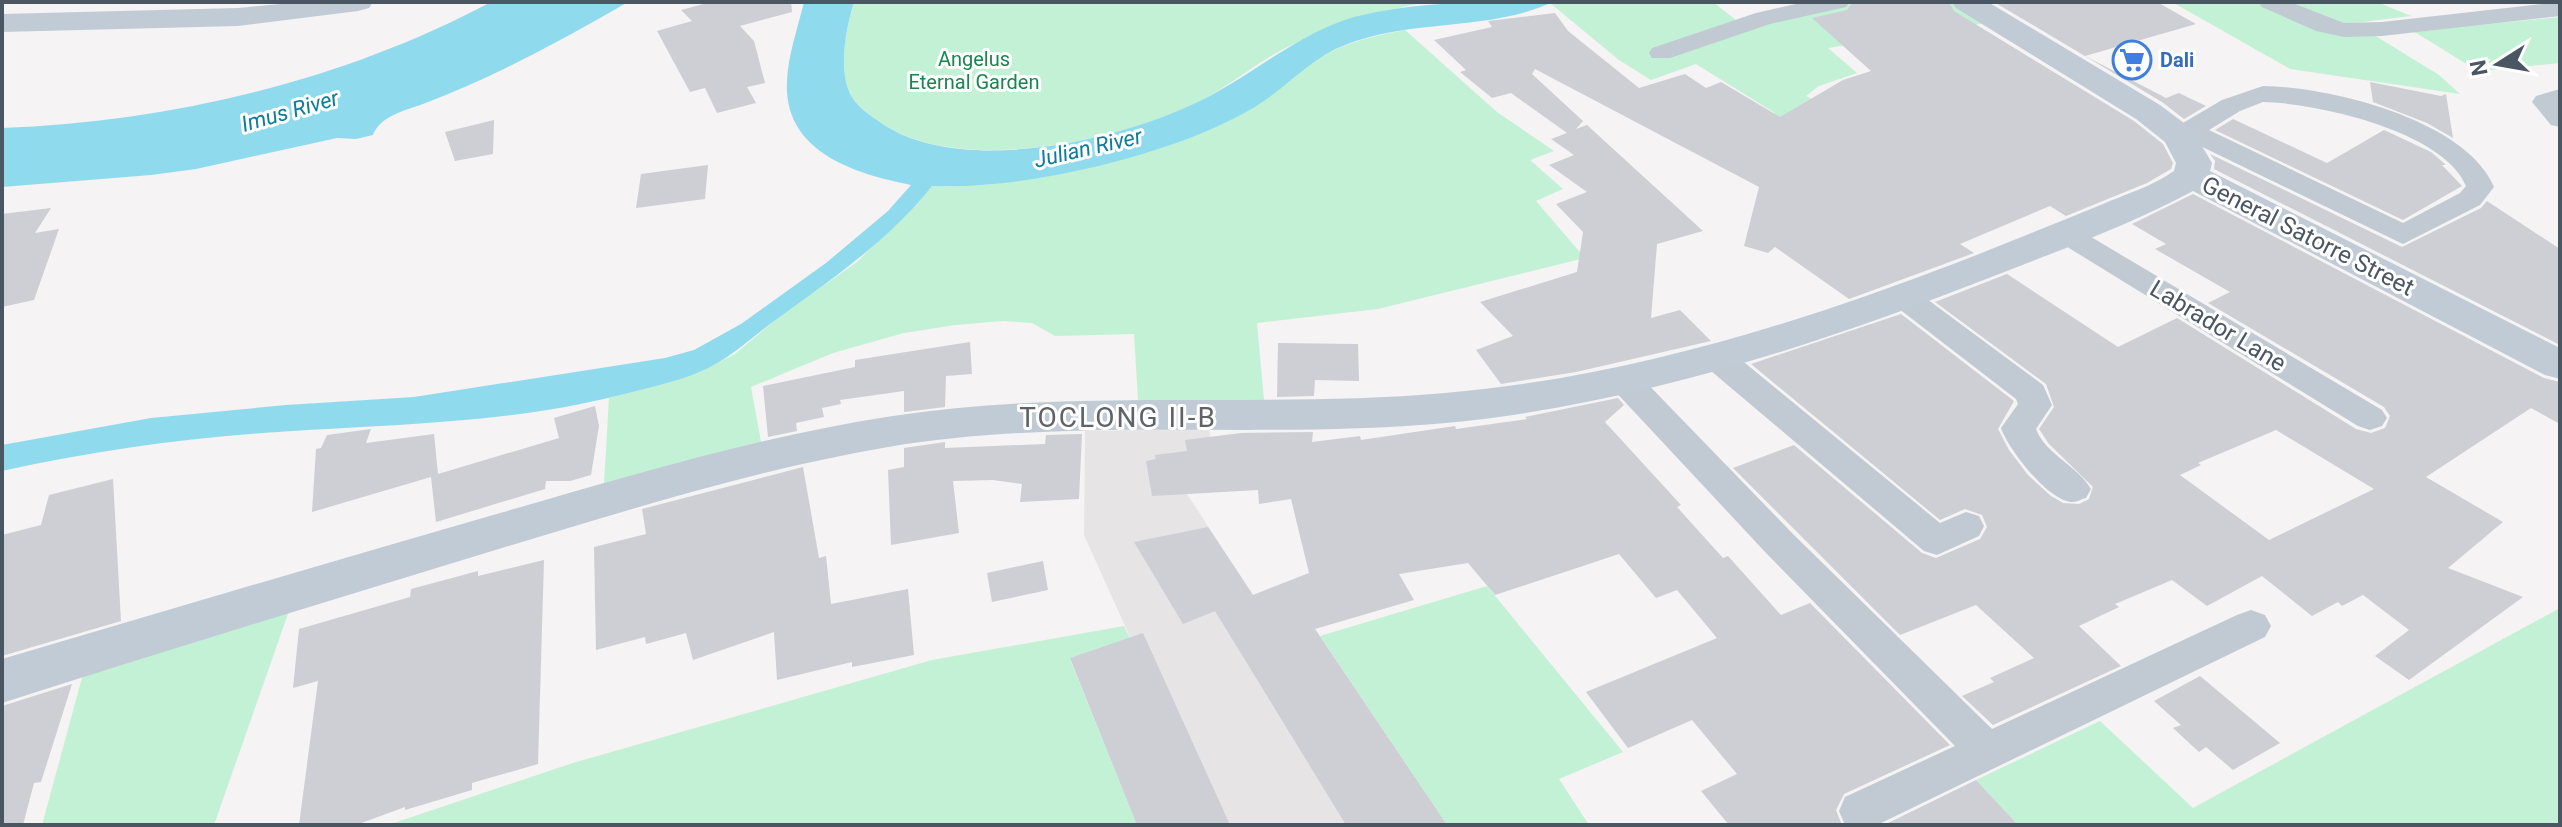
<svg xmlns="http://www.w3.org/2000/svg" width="2562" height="827" viewBox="0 0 2562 827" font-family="Roboto,sans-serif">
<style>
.education{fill:#e6e4e5}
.green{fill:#c3f1d5}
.water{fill:#90daee}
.building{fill:#cdcfd5;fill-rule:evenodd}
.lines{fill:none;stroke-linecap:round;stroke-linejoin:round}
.street{fill:#c1cad2;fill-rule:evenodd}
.secondary{fill:#c1cbd6;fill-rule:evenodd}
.labels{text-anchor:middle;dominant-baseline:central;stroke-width:6;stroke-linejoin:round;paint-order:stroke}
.far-park-label{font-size:20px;fill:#17864f;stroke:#fff}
.far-shop-label{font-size:20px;font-weight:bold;fill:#366cbe;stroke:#fff;text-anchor:start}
.far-water-label{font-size:22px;font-style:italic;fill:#0c7c9b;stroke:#fff}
.street-label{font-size:24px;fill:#4a5661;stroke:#fff}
.quarter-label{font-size:28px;letter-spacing:2px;fill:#5f6368;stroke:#fff}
</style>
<rect width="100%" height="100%" fill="#f5f3f3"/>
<polygon class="education" points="1209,429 1221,489 1187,494 1253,595 1284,583 1447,825 1137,825 1070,658 1130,637 1084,535 1085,431"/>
<g class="green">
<path d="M 854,2 L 1428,2 C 1383,10 1336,24 1294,44 C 1258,60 1227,89 1190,106 C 1111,142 962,174 884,125 C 873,117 860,109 852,97 C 837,74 846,27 854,2 Z"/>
<polygon points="1553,2 1713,2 1746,28 1792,14 1855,2 1954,2 1986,23 1828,48 1857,73 1819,86 1806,96 1833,109 1742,127 1775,113 1696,64 1651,80 1619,60 1550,3"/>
<polygon points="2172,2 2263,2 2374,35 2439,75 2460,94 2290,69"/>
<polygon points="2280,2 2377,2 2411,16 2346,24"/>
<polygon points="2560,17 2560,63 2478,71 2413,31"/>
<path d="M 1405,30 L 1497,112 L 1554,151 L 1530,160 L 1563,189 L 1536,201 L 1585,258 L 1378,309 L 1257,323 L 1264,400 L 1138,400 L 1134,334 L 1055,336 L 1032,323 L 1003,321 L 955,325 L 904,333 L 833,353 L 751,387 L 762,447 L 604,483 L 609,398 L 700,372 L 735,354 L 780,316 L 857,262 L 932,186 C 1020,191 1181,153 1256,106 C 1276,93 1294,76 1314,62 C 1341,43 1374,36 1405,30 Z"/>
<polygon points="1487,586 1623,752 1559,779 1589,825 1447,825 1320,636"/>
<polygon points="2560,608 2560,825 2018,825 1976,780 2100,721 2193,808"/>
<polygon points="289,611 214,825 42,825 83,674"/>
<polygon points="1124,626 1130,638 1070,659 1137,825 388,825 573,763 932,660"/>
</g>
<g class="water">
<path d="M 491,2 L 628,2 C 562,40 495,77 423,104 C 406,110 380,116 373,135 L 356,139 L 337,138 L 196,169 L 151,175 L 2,187 L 2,128 C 169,122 343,81 491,2 Z"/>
<path d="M 804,2 L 854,2 C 846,27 837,74 852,97 C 859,109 873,117 884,125 C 962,175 1110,142 1189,106 C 1247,81 1293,35 1354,17 C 1420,0 1486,2 1553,2 C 1487,32 1412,18 1345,45 C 1311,58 1286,88 1255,107 C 1175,155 1025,190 932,186 C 890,239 836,276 781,316 C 754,335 733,357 702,371 C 676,382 647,388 620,395 C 507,424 394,424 278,432 C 185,438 93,451 2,471 L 2,445 L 151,418 L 286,405 L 414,397 L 665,358 L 694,350 L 741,324 L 826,263 L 888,211 L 911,185 C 855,174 783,152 787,81 C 788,55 798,27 804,2 Z"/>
</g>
<g class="building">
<polygon points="711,2 791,2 792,12 740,26 754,41 765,83 747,87 756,103 717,113 705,88 690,92 657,31 692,21 681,10"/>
<polygon points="1853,2 1949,2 1954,11 2134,121 2163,144 2173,163 2171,169 2147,183 2066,216 2050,206 1960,244 1974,253 1849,299 1775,247 1768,253 1744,246 1759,187 1535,69 1532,74 1583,121 1576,129 1587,125 1703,231 1657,244 1651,318 1680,310 1711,341 1576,372 1501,384 1476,350 1513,336 1480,302 1577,272 1583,232 1556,204 1587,192 1549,165 1574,155 1551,139 1567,133 1511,93 1492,98 1460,72 1466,70 1434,40 1492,27 1488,21 1555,13 1568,31 1639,88 1685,74 1706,88 1721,82 1780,117 1843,80 1871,71 1812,18 1847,10"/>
<polygon points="1994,2 2157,2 2196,24 2085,56 2166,98 2179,93 2206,106 2184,119 2162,102"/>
<polygon points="2370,82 2441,96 2446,94 2453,138 2427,123 2373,102"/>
<polygon points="2233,119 2327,163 2384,130 2431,152 2446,165 2442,165 2462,186 2403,220 2215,130"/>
<polygon points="494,120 493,154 455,161 445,132"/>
<polygon points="2210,154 2402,247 2481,208 2487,201 2560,249 2560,345 2214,169 2215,161"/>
<polygon points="708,165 705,199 636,208 641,174"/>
<path d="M 2193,194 L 2544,378 L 2560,382 L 2560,424 L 2531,408 L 2426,477 L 2503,522 L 2448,568 L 2523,597 L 2409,680 L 2375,656 L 2409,630 L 2363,595 L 2342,606 L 2338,602 L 2312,616 L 2262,576 L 2207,606 L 2172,580 L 2115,604 L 2119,607 L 2079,626 L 2121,666 L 1993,725 L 1962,696 L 1994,682 L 1990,678 L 2034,658 L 1976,605 L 1900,635 L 1733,468 L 1794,445 L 1922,553 L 1936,558 L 1980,539 L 1987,527 L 1982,515 L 1965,509 L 1940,520 L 1751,364 L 1901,314 L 2014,401 L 1998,429 L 2009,450 L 2028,475 L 2051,496 L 2063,503 L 2079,504 L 2089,499 L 2093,487 L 2049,444 L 2039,429 L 2054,407 L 2046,384 L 1935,302 L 2007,274 L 2118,347 L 2177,318 L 2356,429 L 2371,433 L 2385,428 L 2390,416 L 2384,407 L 2208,303 L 2230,292 L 2155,249 L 2166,244 L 2132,224 ZM 2276,430 L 2374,489 L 2269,540 L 2180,475 L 2201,465 L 2198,463 Z"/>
<polygon points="51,208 35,233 59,229 34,300 2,307 2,214"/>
<polygon points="970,342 972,374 946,376 945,407 904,412 904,391 840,400 841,404 822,408 824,417 796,423 797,431 768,437 763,386 855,367 855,360"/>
<polygon points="1278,343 1358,344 1359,381 1315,380 1314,396 1277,397"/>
<polygon points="1618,398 1624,405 1605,422 1681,505 1677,507 1723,558 1728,556 1781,615 1810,603 1950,745 1844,794 1836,810 1842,825 1729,825 1701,791 1737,774 1692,720 1628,748 1586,692 1717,638 1677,590 1656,598 1619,554 1495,595 1468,563 1399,574 1414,600 1315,629 1447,825 1346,825 1215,611 1183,624 1134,542 1208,527 1253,595 1309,573 1291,499 1259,504 1258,490 1152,496 1146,461 1156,459 1155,455 1187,451 1185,440 1241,433 1313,432 1312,442 1360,436 1361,440 1455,426 1456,429 1527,419 1525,417"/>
<polygon points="595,406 599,426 591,475 570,481 546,481 545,489 436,522 431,477 312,512 316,449 321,448 327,435 371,429 366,443 434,434 438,474 559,438 554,418"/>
<polygon points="1082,434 1079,499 1020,502 1022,484 993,480 953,481 959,533 891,545 888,470 904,467 904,448 945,442 945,448 1045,444 1046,435"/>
<polygon points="803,467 819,558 826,556 831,604 908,589 914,655 852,667 852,662 777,680 774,632 693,660 686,633 646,644 645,637 596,650 594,547 646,534 642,509"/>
<polygon points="113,479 121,621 2,656 2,535 41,525 49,495"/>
<polygon points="544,560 538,764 472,783 472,790 405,810 405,807 356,825 299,825 318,681 293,688 299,629 410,597 411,589 478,571 478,576"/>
<polygon points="1043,561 1048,590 992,602 987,573"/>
<polygon points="1143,633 1230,825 1137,825 1070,658"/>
<polygon points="2200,676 2280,743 2233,770 2206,747 2199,752 2173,728 2181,725 2154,701"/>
<polygon points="72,684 41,782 34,783 23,825 2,825 2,706"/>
<polygon points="1976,780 2018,825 1884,825"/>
</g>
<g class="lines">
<g class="street">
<polygon points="1805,2 1850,2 1846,7 1770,24 1670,58 1652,58 1649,53 1652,48 1756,13"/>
<polygon points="2258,2 2290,2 2344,23 2382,22 2559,2 2560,16 2382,36 2344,37 2316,31 2262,7"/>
<path d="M 2263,86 C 2330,87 2466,120 2494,187 L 2480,205 L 2403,244 L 2190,141 L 2180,144 L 2171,142 L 2167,136 L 2171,130 L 2222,100 ZM 2263,102 C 2316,103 2444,131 2466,186 L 2460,193 L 2403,223 L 2209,130 L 2240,111 Z"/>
<polygon points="2560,89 2560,127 2551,125 2532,102 2536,96"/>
<polygon points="2066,225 2076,228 2382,410 2387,418 2382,426 2370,430 2358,426 2056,240 2051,234 2056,228"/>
<path d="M 1905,288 L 1916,291 L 2043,385 L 2052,405 L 2036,429 C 2046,455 2077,465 2091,489 L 2086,498 C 2081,499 2077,502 2073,502 C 2049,502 2008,449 2001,428 L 2018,404 L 2016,399 L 1894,305 L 1889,298 L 1894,291 Z"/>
<polygon points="1716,346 1728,349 1940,523 1966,512 1979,516 1984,526 1979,536 1937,555 1924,551 1704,365 1700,357 1704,349"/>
<polygon points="1624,369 1636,372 1793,534 1992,729 2237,615 2251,610 2265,615 2271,626 2265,637 1877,825 1845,825 1839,811 1845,797 1955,746 1767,554 1612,388 1607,380 1612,372"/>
</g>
<g class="secondary">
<polygon points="301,2 373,2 369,8 358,11 238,26 2,32 2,14 238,8"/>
<path d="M 1952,2 L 1988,2 L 2160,105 L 2192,129 L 2212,163 L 2210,171 L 2560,348 L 2560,379 L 2545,375 L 2193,191 C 2130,225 2060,250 1994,276 C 1817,345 1635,405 1446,423 C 1260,440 1073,416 888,447 C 753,470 622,512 492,551 C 328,601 165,651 2,703 L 2,659 C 168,610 333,561 500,513 C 629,476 760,436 893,416 C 1076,388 1261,409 1445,393 C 1622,378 1791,326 1956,263 C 2005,244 2054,224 2103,204 C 2126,194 2153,186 2174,171 L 2176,163 L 2165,142 L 2136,119 L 1956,8 Z"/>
</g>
</g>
<defs>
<g id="supermarket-ring" transform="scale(2)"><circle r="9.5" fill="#fff" stroke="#3f7fe0" stroke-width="1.5"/><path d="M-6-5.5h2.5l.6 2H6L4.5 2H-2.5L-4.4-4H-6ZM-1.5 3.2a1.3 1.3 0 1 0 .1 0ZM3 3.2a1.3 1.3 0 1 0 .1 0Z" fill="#3f7fe0"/></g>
</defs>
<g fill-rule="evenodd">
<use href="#supermarket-ring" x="2132" y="60"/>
</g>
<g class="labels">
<g class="far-park-label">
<text x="974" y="59">Angelus<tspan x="974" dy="23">Eternal Garden</tspan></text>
</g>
<g class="far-shop-label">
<text x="2160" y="60">Dali</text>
</g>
<g class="far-water-label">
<text transform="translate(290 111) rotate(-16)">Imus River</text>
<text transform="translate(1088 148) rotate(-13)">Julian River</text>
</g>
<g class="street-label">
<text transform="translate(2308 236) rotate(27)">General Satorre Street</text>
<text transform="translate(2218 326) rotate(31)">Labrador Lane</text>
</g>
<g class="quarter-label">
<text x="1118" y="417">TOCLONG II-B</text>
</g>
</g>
<rect width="2562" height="827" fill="none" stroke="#4a5661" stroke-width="8"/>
<g transform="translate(2498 64) rotate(259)" stroke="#ffffff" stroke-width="6" paint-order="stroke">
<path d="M0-6L14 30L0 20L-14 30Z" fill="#4a5661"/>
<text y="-12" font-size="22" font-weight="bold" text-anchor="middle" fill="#4a5661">N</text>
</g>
</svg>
